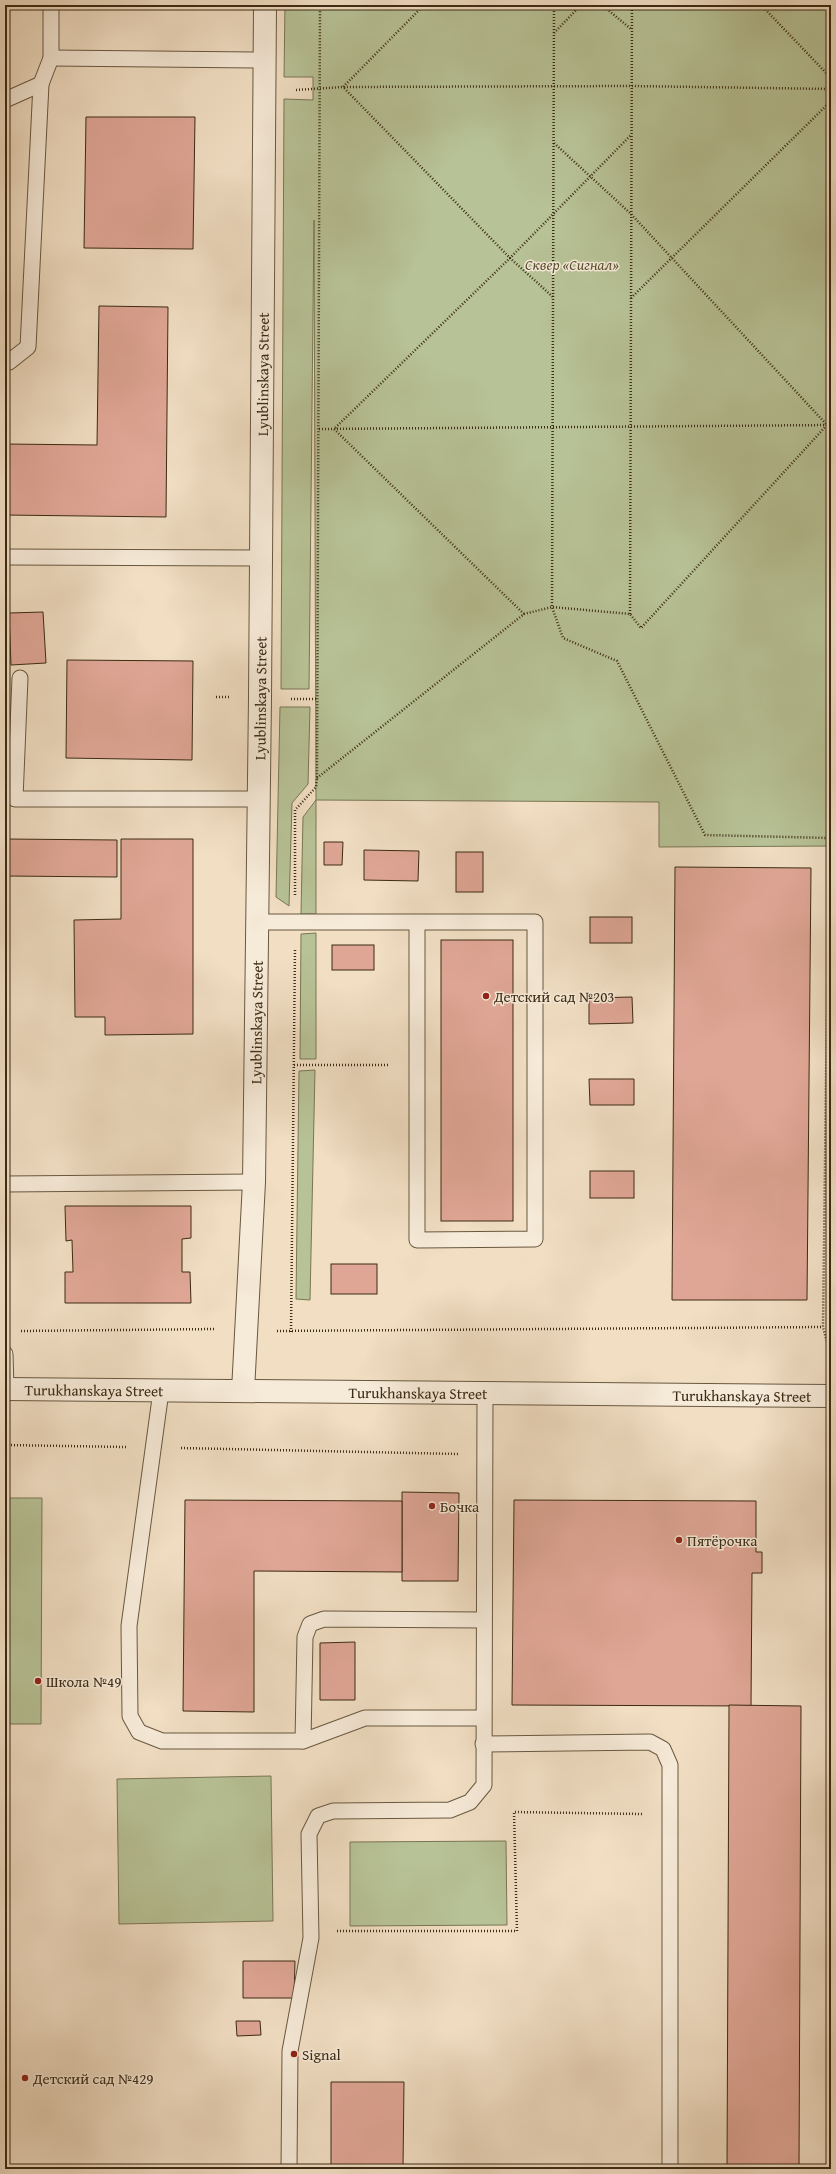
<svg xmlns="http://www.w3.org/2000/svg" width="836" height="2174" viewBox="0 0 836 2174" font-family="'Gentium Book Plus',serif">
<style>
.green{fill:#b7c296;stroke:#7a7655}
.building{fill:#dfa695;stroke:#3c2b14}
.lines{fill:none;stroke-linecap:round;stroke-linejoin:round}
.lane-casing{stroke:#695840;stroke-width:17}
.street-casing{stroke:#695840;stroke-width:24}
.path{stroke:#3c2b14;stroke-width:2.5;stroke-dasharray:1 2;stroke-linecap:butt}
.lane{stroke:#f6ead8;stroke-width:15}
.street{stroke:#f6ead8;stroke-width:22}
.poi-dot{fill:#8f2418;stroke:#f6ead8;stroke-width:1.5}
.labels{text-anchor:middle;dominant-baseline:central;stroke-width:3;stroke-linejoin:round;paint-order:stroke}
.park-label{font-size:15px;font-style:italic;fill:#5b5134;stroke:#f6ead8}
.street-label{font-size:15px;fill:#3c2b14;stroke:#f6ead8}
.poi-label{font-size:15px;fill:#3c2b14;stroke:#f6ead8;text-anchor:start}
</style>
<rect width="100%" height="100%" fill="#f1dec3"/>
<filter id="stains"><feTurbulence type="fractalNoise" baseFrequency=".005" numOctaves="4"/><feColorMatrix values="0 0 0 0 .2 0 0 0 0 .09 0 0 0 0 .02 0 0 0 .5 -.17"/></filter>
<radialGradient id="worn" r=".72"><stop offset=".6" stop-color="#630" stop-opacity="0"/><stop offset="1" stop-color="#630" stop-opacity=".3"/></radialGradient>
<g class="green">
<polygon points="285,5 831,5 831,846 659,847 659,802 316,800 316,914 301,914 303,817 316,800 314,220 309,689 281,689 284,99 313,100 313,77 284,77"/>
<polygon points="280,707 310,707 308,784 292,803 289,906 276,897"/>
<polygon points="316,933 316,1059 300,1059 301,934"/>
<polygon points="315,1070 310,1300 296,1299 299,1071"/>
<polygon points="5,1498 42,1498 41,1724 5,1724"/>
<polygon points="271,1776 273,1921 119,1924 117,1779"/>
<polygon points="506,1841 507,1925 350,1926 350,1842"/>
</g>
<g class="building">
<polygon points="86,117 195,117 193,249 84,248"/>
<polygon points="99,306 168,307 166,517 5,515 5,444 97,445"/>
<polygon points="43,612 46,663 11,665 9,613"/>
<polygon points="67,660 193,661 192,760 66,758"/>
<polygon points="5,839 117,840 117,877 5,876"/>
<polygon points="121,839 193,839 193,1034 105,1035 105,1017 75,1017 74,920 121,919"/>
<polygon points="324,842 343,842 342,865 324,865"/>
<polygon points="364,850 419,851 418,881 364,880"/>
<rect x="456" y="852" width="27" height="40"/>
<polygon points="675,867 811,868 807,1300 672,1300"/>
<rect x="590" y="917" width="42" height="26"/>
<rect x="441" y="940" width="72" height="281"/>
<rect x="332" y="945" width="42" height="25"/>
<polygon points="632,997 633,1023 589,1024 589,998"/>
<polygon points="589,1079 634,1079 634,1105 590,1105"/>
<rect x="590" y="1171" width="44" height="27"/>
<polygon points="65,1206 191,1206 191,1238 182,1239 182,1272 190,1272 191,1303 65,1303 65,1272 73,1272 72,1240 66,1241"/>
<rect x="331" y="1264" width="46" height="30"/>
<polygon points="402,1492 459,1493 458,1581 402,1581"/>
<polygon points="185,1500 402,1501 402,1572 254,1571 254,1712 183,1711"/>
<polygon points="514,1500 756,1501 756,1552 762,1552 762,1573 752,1573 751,1706 512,1705"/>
<polygon points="355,1642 355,1700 320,1700 320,1643"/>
<polygon points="729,1705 801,1706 799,2169 727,2169"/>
<polygon points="243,1961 295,1961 294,1998 243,1998"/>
<polygon points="236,2021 260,2021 261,2035 237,2036"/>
<polygon points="331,2082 404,2082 403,2169 331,2169"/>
</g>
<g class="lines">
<g class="lane-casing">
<g id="lane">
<polyline points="51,58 265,60"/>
<polyline points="5,100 41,84"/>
<polyline points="5,361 9,362 28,347 41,84 51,58 51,5"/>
<polyline points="5,557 261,558"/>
<polyline points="20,678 15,799 259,799"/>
<polyline points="257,922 535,922 535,1239 417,1240 417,922"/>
<polyline points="5,1184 254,1182"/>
<polyline points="5,1354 6,1389"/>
<polyline points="161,1391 129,1626 130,1716 139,1732 162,1741 303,1741 365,1718 483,1718"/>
<polyline points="303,1741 305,1637 310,1624 324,1619 483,1620"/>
<polyline points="483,1744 650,1742 663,1749 670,1765 670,2169"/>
<polyline points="289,2169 290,2051 311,1938 309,1834 318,1816 333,1811 450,1810 470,1802 484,1785 485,1393"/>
</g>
</g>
<g class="street-casing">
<g id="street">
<path id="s1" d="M 5,1389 L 831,1396"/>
<path id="s2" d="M 243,1391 L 254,1182 L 260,698 L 265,5"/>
</g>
</g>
<g class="path">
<polyline points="424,5 343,87 510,258 553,297"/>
<polyline points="554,5 552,607 563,638 617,661 705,835 829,838"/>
<polyline points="602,5 631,29"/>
<polyline points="761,5 831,78"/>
<polyline points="554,33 581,5"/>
<polyline points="296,90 343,87 632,86 831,89"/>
<polyline points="631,298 831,101"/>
<polyline points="319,429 831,425"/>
<polyline points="524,614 334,429 510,258 631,135"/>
<polyline points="630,614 632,5"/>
<polyline points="216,697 230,697"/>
<polyline points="291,699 318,699"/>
<polyline points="317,778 524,614 552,607 630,614 641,628 827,425 631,214 554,143"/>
<polyline points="831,834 829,838 823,1327 831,1358"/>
<polyline points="295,895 295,810 316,787 317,778 320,5"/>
<polyline points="294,1065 389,1065"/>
<polyline points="21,1331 216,1329"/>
<polyline points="277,1331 823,1327"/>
<polyline points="291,1332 295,948"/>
<polyline points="5,1445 126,1447"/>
<polyline points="181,1448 458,1454"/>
<polyline points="337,1931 517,1931 514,1812 643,1814"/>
</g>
<use href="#lane" class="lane"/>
<use href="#street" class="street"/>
</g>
<g class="poi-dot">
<circle cx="486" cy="996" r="4"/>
<circle cx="432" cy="1506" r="4"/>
<circle cx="679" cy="1540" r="4"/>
<circle cx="38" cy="1681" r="4"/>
<circle cx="294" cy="2054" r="4"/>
<circle cx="25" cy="2078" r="4"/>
</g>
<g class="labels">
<g class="park-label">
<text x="572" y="264">Сквер «Сигнал»</text>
</g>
<g class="street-label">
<text stroke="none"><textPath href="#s2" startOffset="1017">Lyublinskaya Street</textPath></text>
<text stroke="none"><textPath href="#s2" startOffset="693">Lyublinskaya Street</textPath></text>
<text stroke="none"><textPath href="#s2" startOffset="369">Lyublinskaya Street</textPath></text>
<text stroke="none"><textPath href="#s1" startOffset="89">Turukhanskaya Street</textPath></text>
<text stroke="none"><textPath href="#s1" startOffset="413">Turukhanskaya Street</textPath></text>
<text stroke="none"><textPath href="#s1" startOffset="737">Turukhanskaya Street</textPath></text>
</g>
<g class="poi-label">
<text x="494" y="996">Детский сад №203</text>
<text x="440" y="1506">Бочка</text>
<text x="687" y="1540">Пятёрочка</text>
<text x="46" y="1681">Школа №49</text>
<text x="302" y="2054">Signal</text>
<text x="33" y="2078">Детский сад №429</text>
</g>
</g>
<rect width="836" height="2174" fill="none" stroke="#f1dec3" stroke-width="20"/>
<rect x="6" y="6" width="824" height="2162" fill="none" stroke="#3c2b14" stroke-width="2"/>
<rect x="10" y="10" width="816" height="2154" fill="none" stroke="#3c2b14"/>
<rect width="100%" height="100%" filter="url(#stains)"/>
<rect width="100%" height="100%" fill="url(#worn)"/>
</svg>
